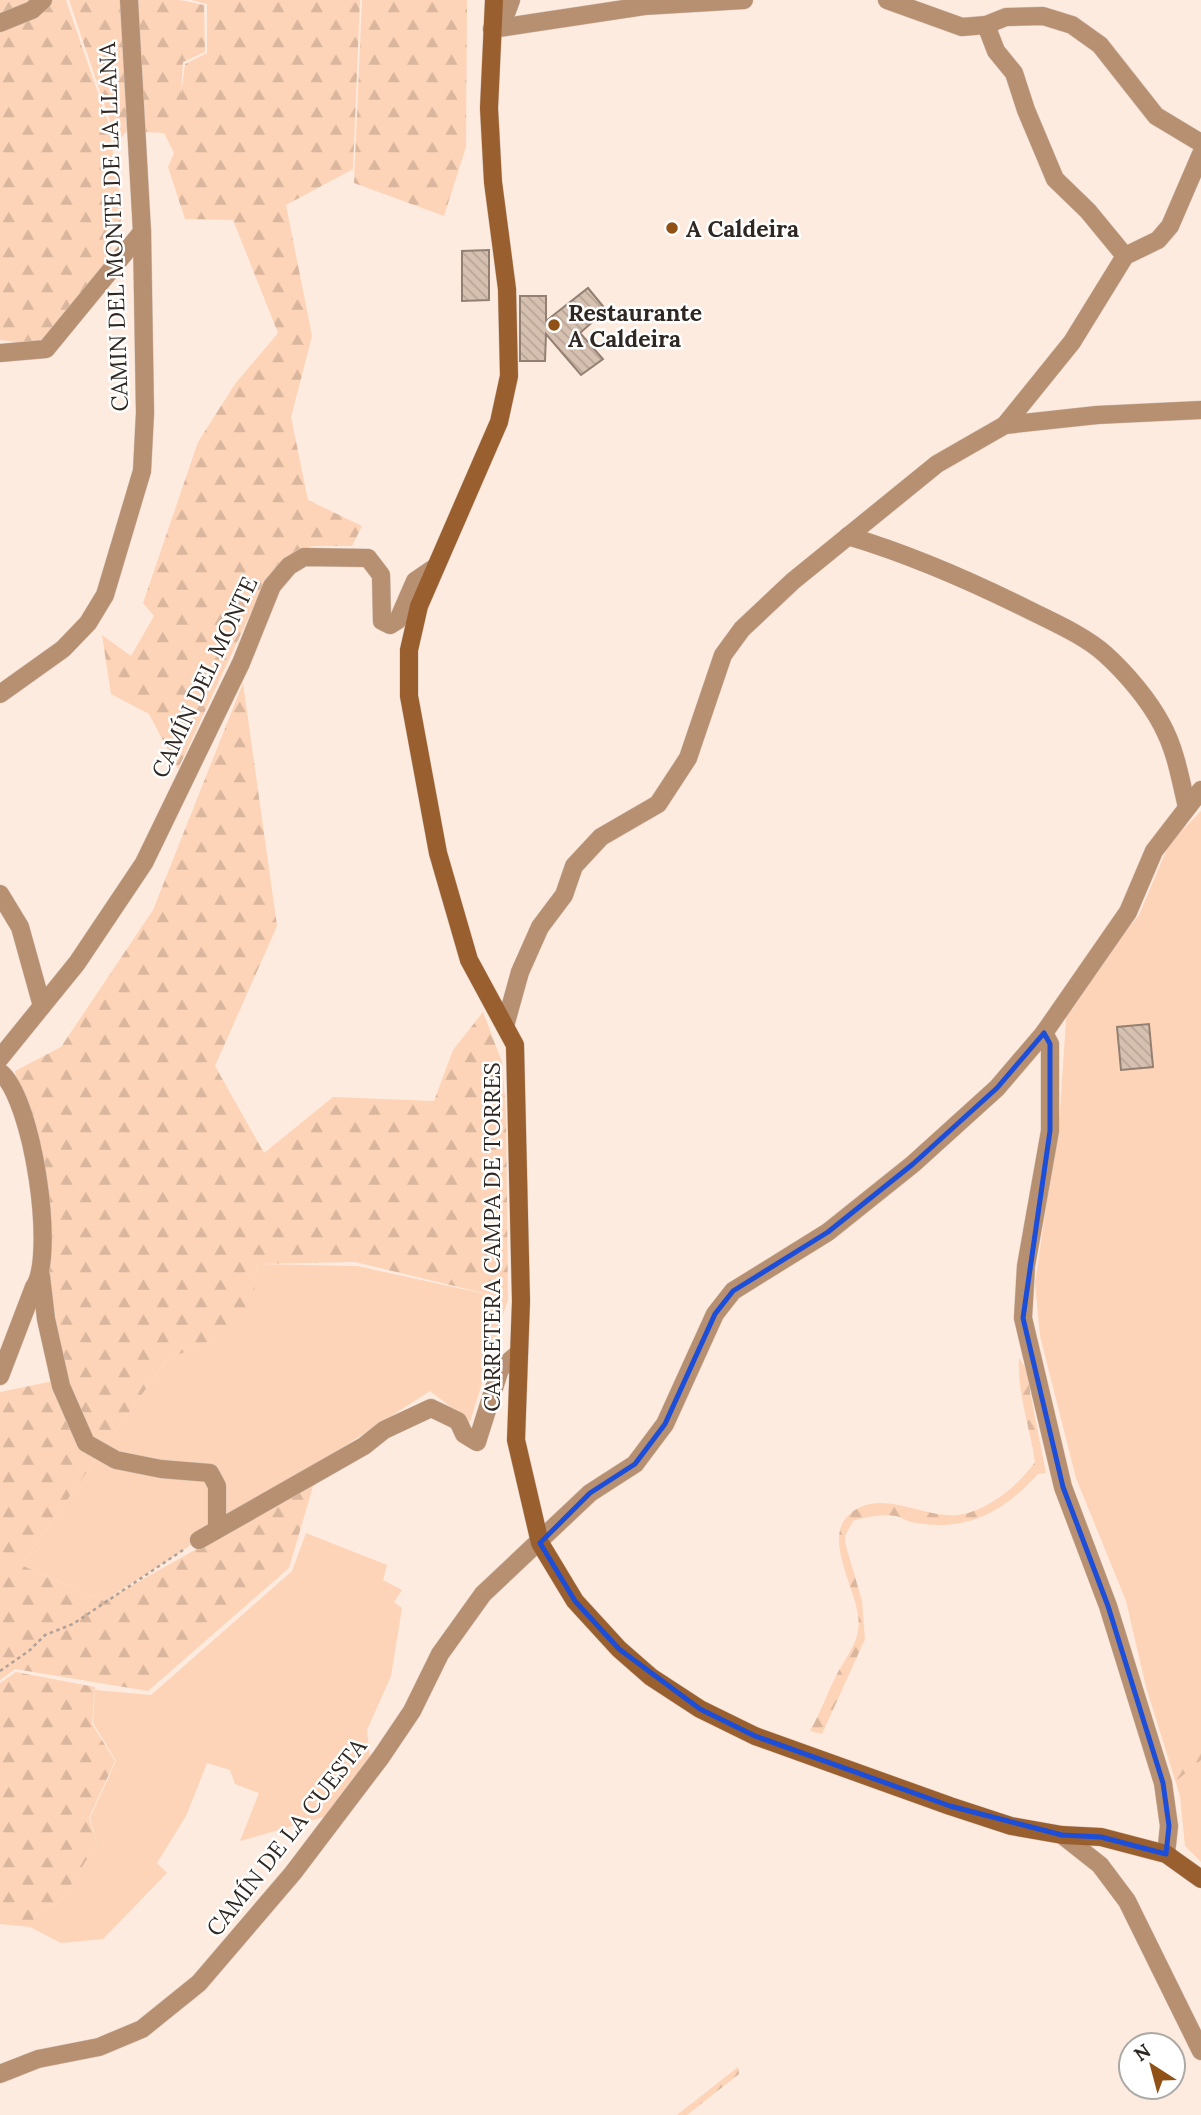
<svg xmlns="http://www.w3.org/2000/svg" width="1201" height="2115" viewBox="0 0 1201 2115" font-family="Lora,serif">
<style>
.grass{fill:#fdd4b7}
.forest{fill:url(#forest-firs)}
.building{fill:url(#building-back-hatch);stroke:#948072;stroke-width:2}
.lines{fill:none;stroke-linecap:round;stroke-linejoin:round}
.street-casing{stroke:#d9c8bd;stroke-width:19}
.secondary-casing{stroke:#d9c8bd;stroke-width:19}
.path{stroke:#b0a198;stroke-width:2.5;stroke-dasharray:3.5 3.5;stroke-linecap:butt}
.street{stroke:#b78f71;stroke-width:18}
.secondary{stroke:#995f2f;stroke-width:18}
.marked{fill:none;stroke:#1d4ed8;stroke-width:5;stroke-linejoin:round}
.poi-dot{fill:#905117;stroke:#fff;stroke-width:2.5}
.labels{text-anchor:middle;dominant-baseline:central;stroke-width:5;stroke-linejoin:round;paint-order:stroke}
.street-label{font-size:23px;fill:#2f2721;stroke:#fff}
.poi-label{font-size:23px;font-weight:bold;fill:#2f2721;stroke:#fff;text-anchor:start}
</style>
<defs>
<pattern id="forest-firs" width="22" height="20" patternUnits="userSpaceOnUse" patternTransform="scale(1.75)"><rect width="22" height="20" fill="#fdd4b7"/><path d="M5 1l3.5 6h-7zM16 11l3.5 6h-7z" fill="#d9b69d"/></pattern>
<pattern id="building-back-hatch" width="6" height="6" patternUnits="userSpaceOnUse" patternTransform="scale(1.75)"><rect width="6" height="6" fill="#d6c0b0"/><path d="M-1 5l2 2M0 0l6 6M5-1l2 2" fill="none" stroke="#b8a597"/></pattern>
</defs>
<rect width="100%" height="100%" fill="#feebdf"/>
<g class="grass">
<polygon points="1201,811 1201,1862 1185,1846 1180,1796 1146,1687 1126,1601 1076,1478 1040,1336 1035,1283 1060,1111 1067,1005 1139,915 1169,844"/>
<polygon points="257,1264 357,1266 508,1299 470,1422 430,1391 104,1601 21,1565 167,1359 249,1327"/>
<polygon points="306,1533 387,1565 383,1580 402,1590 394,1602 402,1608 391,1676 367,1730 370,1756 324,1817 240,1841 259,1793 235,1784 230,1770 207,1763 186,1816 157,1863 167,1873 103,1939 61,1943 30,1927 37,1912 61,1901 97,1843 90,1818 116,1761 93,1723 95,1690 151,1695 292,1571"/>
</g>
<g class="forest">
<polygon points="0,0 66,0 108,122 123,215 103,270 40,345 0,340"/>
<polygon points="69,0 180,0 204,5 205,52 183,62 181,95 185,64 207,53 207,4 191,0 360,0 353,169 286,205 312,336 291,417 308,500 362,526 352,546 312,546 267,578 178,769 149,714 111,694 102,635 131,656 154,616 143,603 198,442 235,384 278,333 233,220 185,219 168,167 174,153 164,133 127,131 114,146 110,121"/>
<polygon points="362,0 467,0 466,147 444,216 354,183"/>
<polygon points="243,683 277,926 215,1066 264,1153 333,1097 434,1101 453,1050 483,1012 502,1062 506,1113 508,1299 355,1262 257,1264 250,1327 167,1359 21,1565 104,1601 314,1483 289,1568 148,1691 15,1669 0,1680 0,1392 53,1381 37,1178 15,1071 61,1047 153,910"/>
<path d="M 1019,1358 L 1029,1373 L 1030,1392 L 1046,1473 L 1038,1474 C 1003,1513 964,1533 911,1522 C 906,1521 901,1517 896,1516 C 882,1514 865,1517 853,1521 L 845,1536 L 846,1546 L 862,1601 L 865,1639 L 822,1734 L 810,1731 C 820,1714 826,1696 835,1678 C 846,1656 862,1641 858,1615 C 855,1589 826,1541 846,1518 C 876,1484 923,1519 958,1515 C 987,1512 1020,1484 1035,1462 C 1030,1427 1017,1394 1019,1358 Z"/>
<polygon points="16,1672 95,1687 92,1724 115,1761 89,1818 97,1843 61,1901 37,1912 30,1927 0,1924 0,1683"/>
<polygon points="1201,1746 1201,1760 1176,1781 1172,1770"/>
<polygon points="738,2067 739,2074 687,2115 677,2115"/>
</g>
<g class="building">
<polygon points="489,250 489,300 462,301 462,251"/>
<polygon points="588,288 606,310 580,333 603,359 581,375 546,334 545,361 520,361 520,296 546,296 546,321"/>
<polygon points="1149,1024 1153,1067 1121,1070 1117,1027"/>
</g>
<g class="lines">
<g class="street-casing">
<g id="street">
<polyline points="887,0 962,27 986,25 1006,17 1043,16 1072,25 1100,45 1156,116 1201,143"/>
<polyline points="0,23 32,10 43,0"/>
<polyline points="986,25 996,51 1014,73 1026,110 1055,179 1088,211 1125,256"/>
<polyline points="492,29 644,6 744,0"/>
<polyline points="492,29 507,11 511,0"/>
<polyline points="0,353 46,349 142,232"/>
<polyline points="1005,425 1072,342 1125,256 1158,240 1170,226 1201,154"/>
<path d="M 848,536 C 912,555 971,581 1031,611 C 1055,623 1085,636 1105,654 C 1126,673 1149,700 1162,725 C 1176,751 1180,778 1187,807"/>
<polyline points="0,694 63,649 88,623 105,595 142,471 145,413 142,232 129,0"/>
<polyline points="0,894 20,927 42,1006"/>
<polyline points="505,1026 520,972 540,927 564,895 574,866 601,837 658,804 688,758 723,655 742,629 793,581 937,464 1005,425 1097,415 1201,410"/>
<polyline points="1044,1033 1050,1044 1050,1131 1026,1266 1023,1318 1063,1487 1108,1606 1163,1783 1169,1826 1166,1854"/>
<polyline points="0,1058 77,963 144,863 241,663 272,586 289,566 304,557 368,558 381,575 382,621 390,625 398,620 415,581 434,568"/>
<path d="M 0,1072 C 33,1098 56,1256 34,1287 L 0,1376"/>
<polyline points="41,1276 46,1319 61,1386 86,1443 116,1460 161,1469 210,1473 217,1486 217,1529"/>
<polyline points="199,1540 364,1446 384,1430 431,1408 458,1421 464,1434 477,1442 500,1369 519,1353"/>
<polyline points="1062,1835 1100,1865 1127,1901 1201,2051"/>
<polyline points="0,2074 38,2059 99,2047 142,2029 199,1983 293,1873 381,1757 412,1711 440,1654 483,1594 590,1493 635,1464 665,1424 715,1314 733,1291 828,1232 913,1164 997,1088 1044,1033 1128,912 1154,851 1201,790"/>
</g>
</g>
<g class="secondary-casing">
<polyline id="secondary" points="494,0 489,108 493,182 507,289 509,376 499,422 419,606 409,650 409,696 438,853 469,960 515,1045 521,1301 516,1440 540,1543 575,1601 619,1649 651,1677 700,1709 755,1736 950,1806 1011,1826 1062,1835 1101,1837 1166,1854 1201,1879"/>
</g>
<polyline class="path" points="0,1671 30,1650 45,1635 73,1624 186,1548"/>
<use href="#street" class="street"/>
<use href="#secondary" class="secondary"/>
</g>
<path class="marked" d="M 1044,1033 L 1050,1044 L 1050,1131 L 1023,1318 L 1063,1487 L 1108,1606 L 1163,1783 L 1169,1826 L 1166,1854 L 1101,1837 L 1062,1835 L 950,1806 L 755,1736 L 700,1709 L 619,1649 L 575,1601 L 540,1543 L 590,1493 L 635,1464 L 665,1424 L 715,1314 L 733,1291 L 828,1232 L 913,1164 L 997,1088 Z"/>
<g class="poi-dot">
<circle cx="672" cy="228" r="7"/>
<circle cx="554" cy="325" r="7"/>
</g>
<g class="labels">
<g class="street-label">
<text transform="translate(113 227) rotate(-92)">CAMIN DEL MONTE DE LA LLANA</text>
<text transform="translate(204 677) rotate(-65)">CAMÍN DEL MONTE</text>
<text transform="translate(491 1237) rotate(-90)">CARRETERA CAMPA DE TORRES</text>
<text transform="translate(286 1837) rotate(-52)">CAMÍN DE LA CUESTA</text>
</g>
<g class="poi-label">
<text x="686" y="228">A Caldeira</text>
<text x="568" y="312">Restaurante<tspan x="568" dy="26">A Caldeira</tspan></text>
</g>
</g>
<g transform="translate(1152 2066) rotate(324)"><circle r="33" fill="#ffffff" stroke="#aca9a6" stroke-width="2"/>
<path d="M0-5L12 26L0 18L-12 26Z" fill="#905117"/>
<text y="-10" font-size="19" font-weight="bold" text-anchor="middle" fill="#2f2721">N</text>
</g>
</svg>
